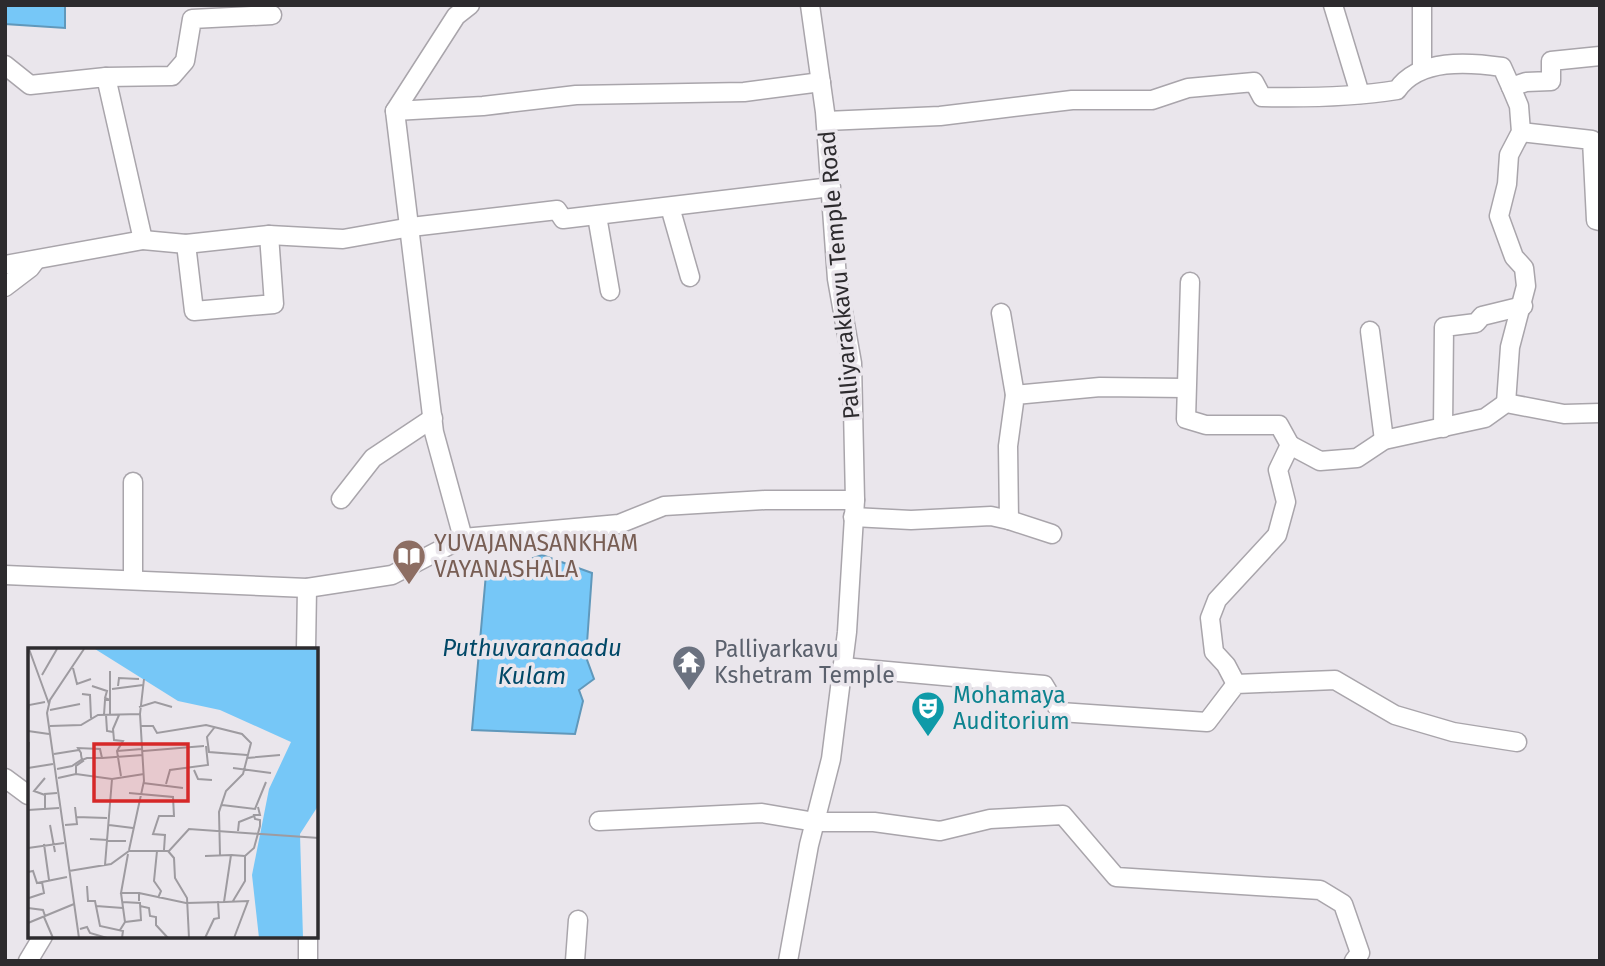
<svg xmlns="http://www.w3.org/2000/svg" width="1605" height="966" viewBox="0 0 1605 966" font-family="'Fira Sans',sans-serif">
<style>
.water{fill:#76c7f7;stroke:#6098bb;stroke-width:2}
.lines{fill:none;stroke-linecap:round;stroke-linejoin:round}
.minor-casing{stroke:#a9a5ab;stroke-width:21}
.minor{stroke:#fff;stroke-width:18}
.labels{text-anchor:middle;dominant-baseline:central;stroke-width:7;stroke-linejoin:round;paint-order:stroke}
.street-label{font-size:23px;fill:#2d2b2e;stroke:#eae6ec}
.education-label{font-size:23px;fill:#785e54;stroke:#eae6ec;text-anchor:start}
.worship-label{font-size:23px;fill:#5b616d;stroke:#eae6ec;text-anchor:start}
.culture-label{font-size:23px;fill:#0d838f;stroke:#eae6ec;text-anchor:start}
.water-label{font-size:24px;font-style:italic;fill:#014867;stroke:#eae6ec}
.inset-road{fill:none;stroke:#9e9ba0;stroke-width:2}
.view{fill:#d62828;fill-opacity:0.15;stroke:#d62828;stroke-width:3.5}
.inset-edge{fill:none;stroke:#2d2b2e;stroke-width:3.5}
</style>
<rect width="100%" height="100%" fill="#eae6ec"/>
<g class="water">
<polygon points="5,5 65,5 65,28 5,24"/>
<polygon points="542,555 592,573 586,657 594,679 579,690 583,701 575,734 472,730 486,574"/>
</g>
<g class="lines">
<g class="minor-casing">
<g id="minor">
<polyline points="1333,5 1360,94"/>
<polyline points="5,65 30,85 106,77 143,240 5,265"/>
<polyline points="1422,69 1422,5"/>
<polyline points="106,77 172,76 185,61 192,19 272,15"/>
<polyline points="395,111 483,106 576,95 744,92 821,82"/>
<path d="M 826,121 L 940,116 L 1072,100 L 1152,100 L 1188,88 L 1254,82 L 1262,97 C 1307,98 1353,97 1397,90 C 1419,58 1469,62 1502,67 L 1511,87 L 1526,82 L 1551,81 L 1551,61 L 1600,56"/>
<polyline points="1521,132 1592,140 1596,220 1600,221"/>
<polyline points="670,207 690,277"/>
<polyline points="597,216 610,291"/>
<polyline points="143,240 186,244 269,235 343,239 411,227 557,210 563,219 831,187"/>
<polyline points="186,244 194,311 274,304 269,235"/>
<polyline points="1190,282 1186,419 1206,425 1279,425 1290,445"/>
<polyline points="5,287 30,268 36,260"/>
<polyline points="1001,313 1015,395"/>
<polyline points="1370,331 1384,440"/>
<polyline points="1506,403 1510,347 1526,286 1524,268 1514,257 1499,216 1507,184 1509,155 1521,132 1519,106 1511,87"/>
<polyline points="1443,428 1444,327 1476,323 1482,316 1523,306"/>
<polyline points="133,482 133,580"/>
<polyline points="341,499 373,458 433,418"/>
<polyline points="853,517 911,520 991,516 1009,520 1008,446 1015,395 1100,387 1185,388"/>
<polyline points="1009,520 1052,534"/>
<polyline points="463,538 434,432 395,111 456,16 470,5"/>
<polyline points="5,575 307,588 392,575 463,538 619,524 664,506 765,500 855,500"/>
<polyline points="306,649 307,588"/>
<polyline points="843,667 1044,685 1060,712 1207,722 1236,684 1335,680 1395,715 1453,732 1517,742"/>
<polyline points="1236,684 1226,665 1214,652 1210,618 1217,600 1277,535 1286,502 1278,470 1290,445 1320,461 1357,458 1384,440 1485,418 1506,403 1564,414 1600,413"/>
<polyline points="5,778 28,795"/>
<polyline points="599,821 762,813 815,822 874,822 940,831 990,819 1063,815 1116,877 1320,890 1343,904 1360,953 1354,961"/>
<polyline points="28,961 43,936"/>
<polyline points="308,961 308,936"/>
<polyline points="575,961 578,920"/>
<polyline points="788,961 809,845 831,759 847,632 855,500 852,363 837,279 825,112 810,5"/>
</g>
</g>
<use href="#minor" class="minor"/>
</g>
<defs>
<g id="library-pin" transform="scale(1.75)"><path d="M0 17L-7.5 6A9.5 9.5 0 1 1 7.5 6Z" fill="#8d6e63" stroke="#eae6ec"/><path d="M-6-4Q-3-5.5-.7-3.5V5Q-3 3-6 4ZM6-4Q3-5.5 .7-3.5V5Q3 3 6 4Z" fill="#fff"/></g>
<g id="temple-pin" transform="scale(1.75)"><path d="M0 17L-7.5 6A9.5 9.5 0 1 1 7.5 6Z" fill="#6b7280" stroke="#eae6ec"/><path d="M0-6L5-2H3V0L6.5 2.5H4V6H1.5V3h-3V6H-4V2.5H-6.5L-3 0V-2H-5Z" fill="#fff"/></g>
<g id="theatre-pin" transform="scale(1.75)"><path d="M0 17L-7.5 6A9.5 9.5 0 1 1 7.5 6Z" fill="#0f9aa8" stroke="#eae6ec"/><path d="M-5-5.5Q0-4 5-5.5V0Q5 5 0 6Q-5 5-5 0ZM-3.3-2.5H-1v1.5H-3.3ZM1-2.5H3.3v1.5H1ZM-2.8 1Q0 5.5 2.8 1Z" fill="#fff"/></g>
</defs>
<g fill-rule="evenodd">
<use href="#library-pin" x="409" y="556"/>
<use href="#temple-pin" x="689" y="662"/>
<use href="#theatre-pin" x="928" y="708"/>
</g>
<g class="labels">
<g class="street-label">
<text transform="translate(839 275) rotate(-95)">Palliyarakkavu Temple Road</text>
</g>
<g class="education-label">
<text x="434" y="543">YUVAJANASANKHAM<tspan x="434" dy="26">VAYANASHALA</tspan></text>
</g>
<g class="worship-label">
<text x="714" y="649">Palliyarkavu<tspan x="714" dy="26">Kshetram Temple</tspan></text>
</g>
<g class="culture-label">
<text x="953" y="695">Mohamaya<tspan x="953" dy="26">Auditorium</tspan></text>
</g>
<g class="water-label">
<text x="532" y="648">Puthuvaranaadu<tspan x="532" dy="28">Kulam</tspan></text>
</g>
</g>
<g transform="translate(28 648)">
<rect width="290" height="290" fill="#eae6ec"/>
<path d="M 67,1 L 290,1 L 290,158 L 272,186 L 275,290 L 231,290 L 224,227 L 241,141 L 263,94 L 192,62 L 150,53 Z" fill="#76c7f7"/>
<path class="inset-road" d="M 1,1 L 21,56M 45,20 L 49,36 L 63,31M 14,27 L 29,1M 64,38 L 79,43 L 77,50 L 82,52 L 77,52 L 76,67M 90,38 L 91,30 L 111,31M 84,41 L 115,37M 54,46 L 62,47 L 63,70M 111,59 L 127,54 L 144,59M 22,62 L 52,56M 0,63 L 1,57 L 17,54M 112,66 L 116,31M 78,67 L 79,83 L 85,84M 82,67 L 82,23M 91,67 L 85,81 L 86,92 L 95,93 L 89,103 L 93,128M 22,78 L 53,77 L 70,67 L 112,66 L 116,133 L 101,202M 112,78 L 125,78 L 129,85 L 178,77 L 214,86 L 223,95 L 215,126 L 198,143 L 191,164 L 192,207M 186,80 L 179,89 L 181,104 L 219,107M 0,83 L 21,86M 89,103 L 114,101M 115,103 L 176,98M 26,106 L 51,102M 74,110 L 115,107M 219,110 L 252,107M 0,116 L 1,94M 0,120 L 25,116M 205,120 L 243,125M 29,121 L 44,118 L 53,112 L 54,112 L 59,110 L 74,110 L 72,101 L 50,100 L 53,105 L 53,107 L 54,112 L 55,113 L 48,118 L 48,126M 166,122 L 170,131 L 184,132M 17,130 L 6,143 L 17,147M 30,130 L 48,126 L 84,131 L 116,126M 115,135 L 155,140M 138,136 L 142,122 L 180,117 L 178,98M 101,145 L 145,149 L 146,168 L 131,168 L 125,186 L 137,187 L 136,202M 194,157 L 227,161 L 238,134M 17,160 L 17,146 L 29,145M 0,162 L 31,160M 48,169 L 79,170M 22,177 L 27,204M 37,177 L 49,176 L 47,159M 81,177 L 105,180M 210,183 L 211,174 L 226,168M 62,191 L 98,193M 16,196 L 21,232M 0,200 L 36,195M 129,203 L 126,233 L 133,243 L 130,250M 140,203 L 146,210 L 147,230 L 159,250 L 161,290M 100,206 L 93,245 L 111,245 L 111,253M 203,207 L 217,208 L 226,200 L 232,178 L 232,172 L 227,171 L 226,167 L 232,167 L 230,159M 77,217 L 84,131M 41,223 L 83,216 L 101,203 L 141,203 L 161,181 L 291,190M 0,224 L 5,223 L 9,235 L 39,229M 59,238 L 60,253 L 67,253 L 72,278 L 95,283 L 94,290M 111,245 L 158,255 L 196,254 L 203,207 L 177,208M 1,250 L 16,245 L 14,234M 205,253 L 217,233 L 217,208M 94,254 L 112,255 L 113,272 L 97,274M 196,254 L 220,253 L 206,290M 68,258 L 95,260M 112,258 L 121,260 L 122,268 L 128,269 L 128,277 L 140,290M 0,260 L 15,262 L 17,268M 16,269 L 25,290M 0,275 L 46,256M 52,281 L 59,279 L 62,285 L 79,290M 92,282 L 97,274 L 93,245M 51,290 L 19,65 L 22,52 L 56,1M 177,290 L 186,271 L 191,270 L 190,253"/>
<path class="view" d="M 66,96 L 160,96 L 160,153 L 66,153 Z"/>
<rect width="290" height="290" class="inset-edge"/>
</g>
<rect width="1605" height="966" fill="none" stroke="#2d2b2e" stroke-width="14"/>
</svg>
